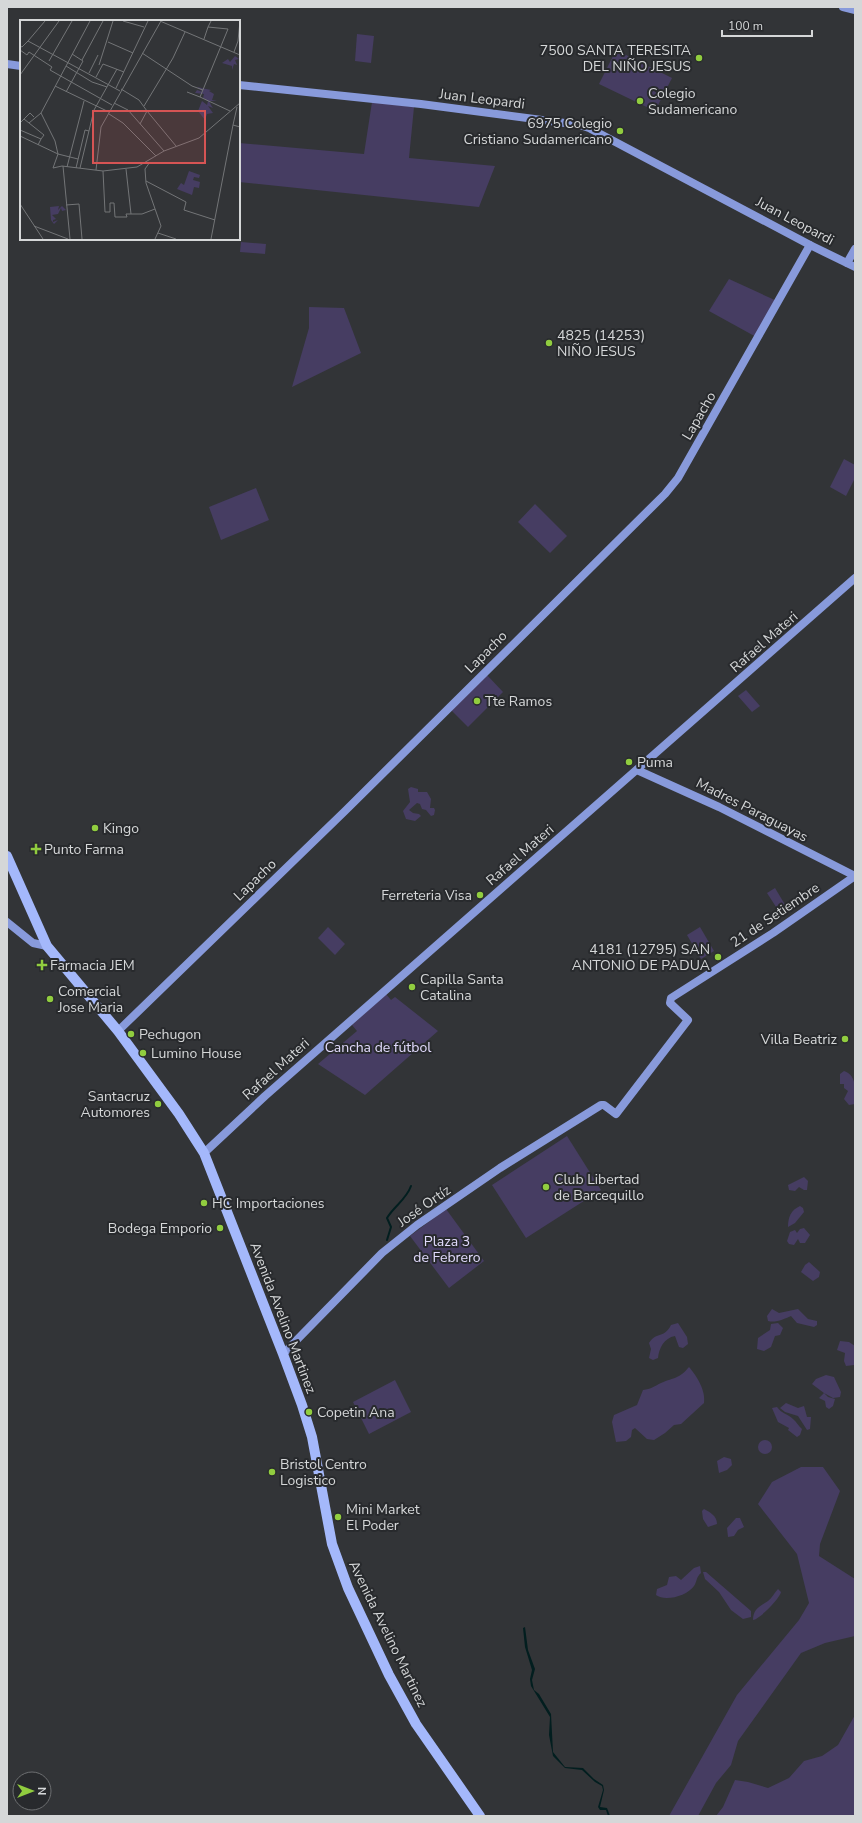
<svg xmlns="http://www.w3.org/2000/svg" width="862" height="1823" viewBox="0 0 862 1823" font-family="'Nunito Sans',sans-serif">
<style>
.green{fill:#463d62}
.water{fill:#021e1f}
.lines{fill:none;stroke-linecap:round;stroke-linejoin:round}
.stream{stroke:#021e1f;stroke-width:2}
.secondary{stroke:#889adb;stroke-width:8}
.primary{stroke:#a4b8fb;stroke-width:10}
.poi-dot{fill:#91cd3f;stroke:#282a2d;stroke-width:1.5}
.labels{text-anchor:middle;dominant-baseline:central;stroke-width:4;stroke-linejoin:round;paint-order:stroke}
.poi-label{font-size:14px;fill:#d5d7d8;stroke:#282a2d;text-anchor:start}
.street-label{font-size:14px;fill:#d5d7d8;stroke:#282a2d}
.park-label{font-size:14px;fill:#e1dafc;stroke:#282a2d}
.inset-road{fill:none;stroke:#737577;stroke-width:1}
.view{fill:#d65454;fill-opacity:0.15;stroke:#d65454;stroke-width:2}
.inset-edge{fill:none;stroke:#d5d7d8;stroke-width:2}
</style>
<rect width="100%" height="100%" fill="#323437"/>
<g class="green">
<polygon points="357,34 374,36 371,63 355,61"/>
<polygon points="616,50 672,78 655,111 599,84"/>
<polygon points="372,102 414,107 409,158 495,166 479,207 239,182 239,143 364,154"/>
<polygon points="241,242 266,244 265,254 240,252"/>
<polygon points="729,279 779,302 758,338 709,311"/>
<polygon points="309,307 344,308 361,353 292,387 309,328"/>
<polygon points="844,459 855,465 855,478 846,496 830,487"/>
<polygon points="256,488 269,520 221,540 209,507"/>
<polygon points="535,504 567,536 550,553 518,522"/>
<polygon points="486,674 503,692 468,727 450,709"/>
<polygon points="746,690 760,706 752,712 738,696"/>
<polygon points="411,787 418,789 418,792 427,792 431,799 430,808 434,808 435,810 434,815 431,816 426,810 422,809 420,804 417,803 409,810 413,813 419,814 421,816 415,821 406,819 403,811 410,802 408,789"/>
<polygon points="775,888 787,908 780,913 767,893"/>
<polygon points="328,927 345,944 335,955 318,938"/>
<polygon points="700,927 714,951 701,959 687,935"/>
<polygon points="386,994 391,1000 395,997 438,1031 365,1095 318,1064 357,1031 352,1025"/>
<path d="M 844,1071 C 858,1076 855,1092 855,1104 L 849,1105 L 844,1099 L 848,1091 L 844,1088 L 844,1084 L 840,1084 L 840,1074 Z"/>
<polygon points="567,1136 601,1190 526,1238 492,1185"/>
<polygon points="804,1177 808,1181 807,1190 804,1190 799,1187 795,1191 789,1190 788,1185"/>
<path d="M 800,1206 L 803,1208 L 804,1212 L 795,1223 L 788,1227 C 788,1217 791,1210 800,1206 Z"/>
<polygon points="446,1209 484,1261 449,1288 410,1236"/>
<polygon points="804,1228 810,1235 805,1243 800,1243 798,1239 794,1245 789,1244 787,1241 790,1232 795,1230 797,1233 800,1229"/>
<polygon points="809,1262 820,1272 819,1277 813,1281 801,1272 805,1265"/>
<path d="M 772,1309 L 779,1313 L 798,1309 L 808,1319 L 817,1321 L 817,1325 L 814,1327 L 797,1323 L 791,1316 C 784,1319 776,1323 768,1321 L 767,1316 Z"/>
<path d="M 678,1323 L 687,1337 L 688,1344 L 683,1348 L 679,1347 L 675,1336 C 664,1338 659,1348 658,1358 L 653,1360 L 649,1358 L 651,1349 L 649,1343 C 657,1331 664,1339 671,1325 Z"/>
<polygon points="778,1323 783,1328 780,1335 775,1336 771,1347 764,1351 757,1349 758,1338 770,1330 771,1324"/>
<polygon points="840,1341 849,1342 855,1346 854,1365 846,1366 844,1361 845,1353 837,1350"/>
<path d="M 689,1367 C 697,1376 706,1391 704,1403 L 681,1424 L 674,1425 L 665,1433 L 654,1440 L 647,1439 L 635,1428 L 632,1430 L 631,1437 L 626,1441 L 616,1442 L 612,1422 L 614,1415 L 637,1405 L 643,1390 C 651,1389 655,1386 661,1383 C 675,1377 679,1379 689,1367 Z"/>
<polygon points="826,1375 834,1377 841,1392 840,1397 833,1398 824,1393 828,1397 835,1399 833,1406 829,1409 826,1407 825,1401 819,1398 824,1393 812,1384 816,1379"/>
<polygon points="395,1380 411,1412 369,1434 353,1402"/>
<polygon points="786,1403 798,1408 804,1406 807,1417 811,1417 810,1429 807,1430 798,1416 785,1412 780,1408"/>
<path d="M 777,1407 C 782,1414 788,1414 793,1419 C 797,1422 798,1426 802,1429 L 800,1435 L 797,1437 L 788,1430 L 789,1428 L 778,1422 L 772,1408 Z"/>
<circle cx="765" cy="1447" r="7"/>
<polygon points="724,1457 731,1459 732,1465 727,1470 719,1473 717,1461"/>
<polygon points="801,1467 823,1467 840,1491 820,1544 819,1556 855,1579 855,1636 825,1643 801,1653 738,1741 731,1765 716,1783 698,1816 669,1816 737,1695 799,1620 809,1603 797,1554 758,1504 772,1482"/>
<path d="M 704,1509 C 710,1512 717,1516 717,1524 L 708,1527 L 703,1519 L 702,1511 Z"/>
<polygon points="736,1518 740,1518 744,1527 738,1530 734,1536 728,1537 727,1528"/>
<path d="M 700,1566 L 701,1573 C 696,1577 697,1582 694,1586 C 687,1596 665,1602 656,1595 L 657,1589 L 667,1585 L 669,1577 L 676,1576 L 681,1580 L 694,1568 Z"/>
<polygon points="703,1572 706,1572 751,1611 751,1617 743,1619 731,1610 719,1592 705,1579"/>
<path d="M 778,1589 L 781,1592 C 780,1598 760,1619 753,1620 C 753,1609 760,1606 768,1601 C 772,1598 774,1593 778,1589 Z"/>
<polygon points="855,1715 855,1816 716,1816 723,1807 735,1780 748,1782 768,1788 789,1778 804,1761 822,1756 838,1745"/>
</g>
<polygon class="water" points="525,1627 528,1650 535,1669 532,1680 534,1690 539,1694 551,1714 553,1752 565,1767 583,1768 594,1779 603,1785 604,1790 600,1807 607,1808 610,1816 608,1816 606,1810 600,1810 598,1807 603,1790 602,1786 595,1782 582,1770 565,1768 553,1756 549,1735 550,1717 531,1686 530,1679 532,1670 525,1647 523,1628"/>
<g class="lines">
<path class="stream" d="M 387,1240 L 391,1227 L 387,1218 C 394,1206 406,1200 411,1186"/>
<g class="secondary">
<polyline points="843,7 855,10"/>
<polyline points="7,64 21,66"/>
<polyline points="239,85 421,104 580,125 589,128 810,245 855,267"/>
<polyline points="847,263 855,249"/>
<polyline points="637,770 719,807 855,876"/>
<polyline points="7,922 33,943 47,946"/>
<polyline points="118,1031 345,811 665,494 678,478 810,245"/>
<polyline points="204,1153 265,1096 855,578"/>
<polyline points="283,1354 382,1253 417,1225 500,1168 601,1105 604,1105 616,1114 688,1020 670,1003 671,998 773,933 855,876"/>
</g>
<polyline class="primary" points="7,856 47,946 118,1031 179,1114 204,1153 283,1354 302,1405 312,1437 332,1544 348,1588 389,1675 416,1724 480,1816"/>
</g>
<g class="poi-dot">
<circle cx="699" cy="58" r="4"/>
<circle cx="640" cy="101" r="4"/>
<circle cx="620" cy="131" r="4"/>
<circle cx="549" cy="343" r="4"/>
<circle cx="477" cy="701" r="4"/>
<circle cx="629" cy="762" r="4"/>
<circle cx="95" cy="828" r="4"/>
<path d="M34 843h4v4h4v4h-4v4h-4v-4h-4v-4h4z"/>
<circle cx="480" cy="895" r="4"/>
<circle cx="718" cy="957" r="4"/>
<path d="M40 959h4v4h4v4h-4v4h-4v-4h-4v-4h4z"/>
<circle cx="412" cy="987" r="4"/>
<circle cx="50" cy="999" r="4"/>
<circle cx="131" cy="1034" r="4"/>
<circle cx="845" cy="1039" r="4"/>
<circle cx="143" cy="1053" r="4"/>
<circle cx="158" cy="1104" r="4"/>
<circle cx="546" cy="1187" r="4"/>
<circle cx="204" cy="1203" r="4"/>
<circle cx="220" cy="1228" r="4"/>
<circle cx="309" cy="1412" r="4"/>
<circle cx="272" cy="1472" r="4"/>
<circle cx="338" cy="1517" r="4"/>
</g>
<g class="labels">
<g class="poi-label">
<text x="691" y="50" text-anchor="end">7500 SANTA TERESITA<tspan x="691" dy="16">DEL NIÑO JESUS</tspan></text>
<text x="648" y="93">Colegio<tspan x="648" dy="16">Sudamericano</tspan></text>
<text x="612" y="123" text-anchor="end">6975 Colegio<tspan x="612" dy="16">Cristiano Sudamericano</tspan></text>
<text x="557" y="335">4825 (14253)<tspan x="557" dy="16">NIÑO JESUS</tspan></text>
<text x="485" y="701">Tte Ramos</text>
<text x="637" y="762">Puma</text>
<text x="103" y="828">Kingo</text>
<text x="44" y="849">Punto Farma</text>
<text x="472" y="895" text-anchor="end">Ferreteria Visa</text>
<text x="710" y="949" text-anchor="end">4181 (12795) SAN<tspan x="710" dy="16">ANTONIO DE PADUA</tspan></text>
<text x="50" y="965">Farmacia JEM</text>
<text x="420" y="979">Capilla Santa<tspan x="420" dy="16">Catalina</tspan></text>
<text x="58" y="991">Comercial<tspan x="58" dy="16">Jose Maria</tspan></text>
<text x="139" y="1034">Pechugon</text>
<text x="837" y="1039" text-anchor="end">Villa Beatriz</text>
<text x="151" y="1053">Lumino House</text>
<text x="150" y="1096" text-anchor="end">Santacruz<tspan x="150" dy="16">Automores</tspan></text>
<text x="554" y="1179">Club Libertad<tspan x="554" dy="16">de Barcequillo</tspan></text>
<text x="212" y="1203">HC Importaciones</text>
<text x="212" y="1228" text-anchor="end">Bodega Emporio</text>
<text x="317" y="1412">Copetin Ana</text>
<text x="280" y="1464">Bristol Centro<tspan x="280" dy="16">Logistico</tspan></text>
<text x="346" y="1509">Mini Market<tspan x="346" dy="16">El Poder</tspan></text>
</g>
<g class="street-label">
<text transform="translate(482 99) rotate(7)">Juan Leopardi</text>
<text transform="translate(795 221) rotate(28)">Juan Leopardi</text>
<text transform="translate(699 416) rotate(-60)">Lapacho</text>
<text transform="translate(764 642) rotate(-41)">Rafael Materi</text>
<text transform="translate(486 652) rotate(-45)">Lapacho</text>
<text transform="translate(752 810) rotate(27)">Madres Paraguayas</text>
<text transform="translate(520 855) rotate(-41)">Rafael Materi</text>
<text transform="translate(255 880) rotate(-44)">Lapacho</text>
<text transform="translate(775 915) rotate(-34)">21 de Setiembre</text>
<text transform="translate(276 1069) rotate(-42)">Rafael Materi</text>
<text transform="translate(424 1206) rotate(-35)">José Ortíz</text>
<text transform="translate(283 1318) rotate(69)">Avenida Avelino Martinez</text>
<text transform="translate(388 1634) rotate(64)">Avenida Avelino Martinez</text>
</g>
<g class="park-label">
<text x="378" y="1047">Cancha de fútbol</text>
<text x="447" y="1241">Plaza 3<tspan x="447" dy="16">de Febrero</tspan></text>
</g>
</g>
<g transform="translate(20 20)">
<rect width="220" height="220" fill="#323437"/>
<path d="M 215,36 L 219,39 L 215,40 L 217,45 L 214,44 L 212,50 L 212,46 L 202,43 L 208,39 L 210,42 ZM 177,67 L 191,70 L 189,71 L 194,74 L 192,80 L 197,81 L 189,81 L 191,85 L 195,84 L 191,85 L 193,88 L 188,86 L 193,93 L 187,94 L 185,100 L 178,91 L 182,81 L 187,85 L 188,81 L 183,78 L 184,74 L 175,73 L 177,70 L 183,72 ZM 169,151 L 180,155 L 179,158 L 174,157 L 173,160 L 180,162 L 179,168 L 174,167 L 172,175 L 157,169 L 161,163 L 164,165 ZM 39,186 L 38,190 L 42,186 L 46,190 L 42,191 L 41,188 L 38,194 L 32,195 L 36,199 L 33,200 L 33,202 L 38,200 L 34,204 L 31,200 L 30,187 Z" fill="#463d62"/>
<path class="inset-road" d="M 103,1 L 124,7M 140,1 L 220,35M 191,1 L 188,7 L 208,9 L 180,77 L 210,91M 184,19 L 188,7M 8,21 L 25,1M 88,22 L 113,33M 0,26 L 2,27 L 8,21 L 100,71M 0,30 L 7,35 L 9,32 L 32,47 L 30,50 L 92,85M 214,32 L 218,21 L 220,1M 122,33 L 172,66 L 183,70M 62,40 L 83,1M 29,41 L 52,1M 79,45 L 93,1M 46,46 L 72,62 L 87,67M 69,53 L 78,35M 0,55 L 39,1M 76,57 L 83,44 L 104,52M 35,66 L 89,92M 96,68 L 128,1M 101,69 L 119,80 L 127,91 L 120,104M 46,72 L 63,41 L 52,34M 167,72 L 180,77M 94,83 L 108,90 L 144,131M 124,86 L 153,38 L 165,12M 217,87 L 213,105 L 220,107M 127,91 L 156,126M 21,93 L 35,121 L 38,134 L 33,148M 89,94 L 103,103 L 136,136M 4,99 L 24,115 L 21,119M 0,103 L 10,93 L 14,97M 9,103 L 21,93 L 70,1M 0,110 L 21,119 L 18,125M 0,116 L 38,134 L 58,139M 130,142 L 125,149 L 126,163 L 141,206 L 135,219M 43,146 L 50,219M 47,147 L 64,81M 33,148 L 42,146 L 83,151 L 117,147 L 144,131 L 179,118 L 220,83M 56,148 L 65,110 L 69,111M 60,148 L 74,90 L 97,49M 106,149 L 111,194M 76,150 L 81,107 L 141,1M 83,151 L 85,192 L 90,192 L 90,183 L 94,183 L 95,197 L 107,197 L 106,194 L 122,194 L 135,189M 126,161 L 166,182 L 164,190 L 195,200M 0,184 L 23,219M 46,185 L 59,184 L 62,219M 14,206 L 48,219M 138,213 L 156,219M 191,219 L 213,105"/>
<path class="view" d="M 73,91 L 185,91 L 185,143 L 73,143 Z"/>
<rect width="220" height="220" class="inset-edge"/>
</g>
<rect width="862" height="1823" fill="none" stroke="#d5d7d8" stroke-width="16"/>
<g transform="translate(32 1791) rotate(90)"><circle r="19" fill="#282a2d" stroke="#6d6f71"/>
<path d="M0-3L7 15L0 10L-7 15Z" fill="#91cd3f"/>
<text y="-6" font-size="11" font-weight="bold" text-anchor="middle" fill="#d5d7d8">N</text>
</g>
<path d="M722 30v6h90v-6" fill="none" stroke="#d5d7d8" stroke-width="2"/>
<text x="728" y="30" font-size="12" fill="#d5d7d8" stroke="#282a2d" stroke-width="3" paint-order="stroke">100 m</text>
</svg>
